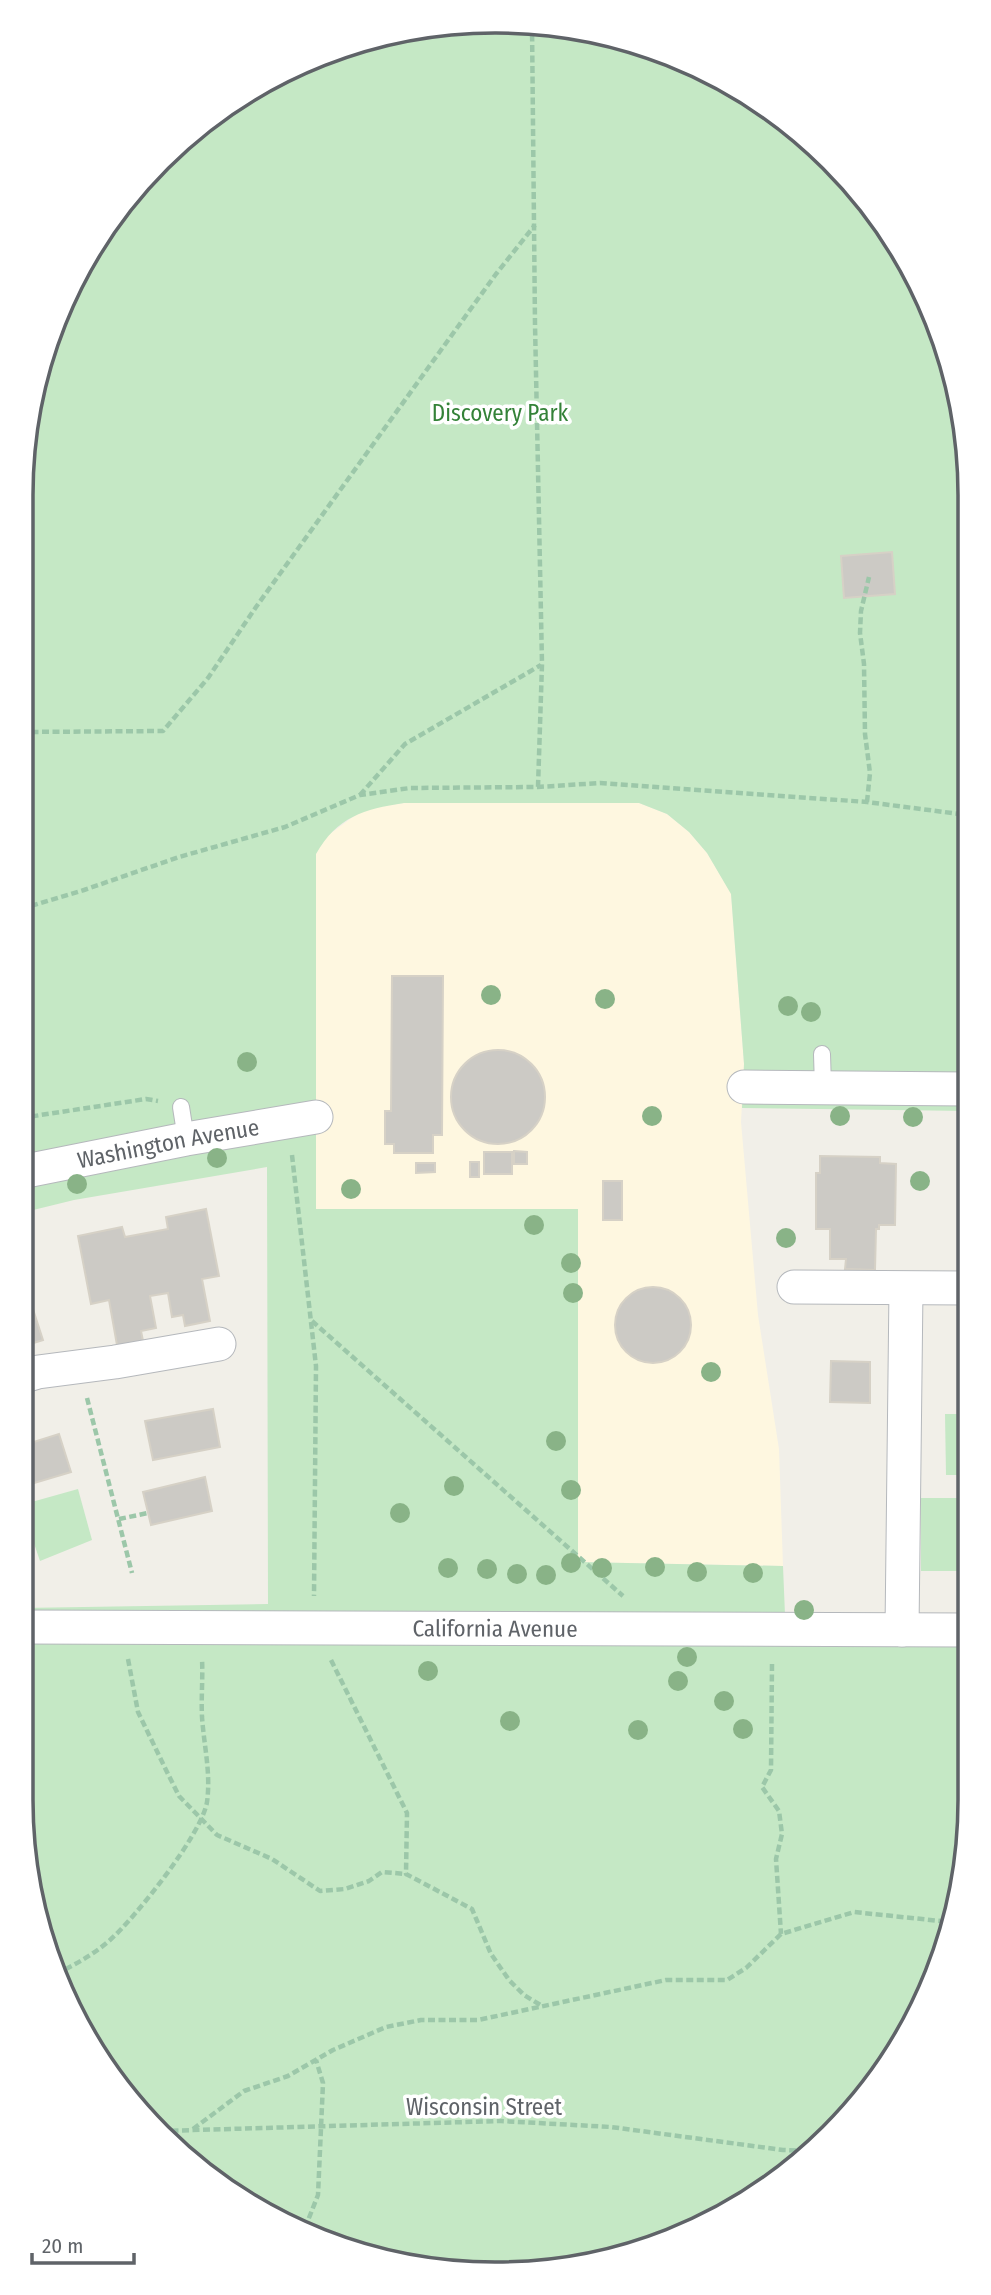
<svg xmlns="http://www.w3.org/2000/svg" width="991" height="2295" viewBox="0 0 991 2295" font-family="'Fira Sans Condensed',sans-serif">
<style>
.commercial{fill:#fef7e0}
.green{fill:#c5e8c5}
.building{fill:#cccac5;stroke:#d6d1c6;stroke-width:2}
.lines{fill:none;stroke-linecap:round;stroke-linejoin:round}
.lane-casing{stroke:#b5b8bc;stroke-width:18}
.street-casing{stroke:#b5b8bc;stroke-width:35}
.path{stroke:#9cc7a9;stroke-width:4.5;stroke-dasharray:7 3.5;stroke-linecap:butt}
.lane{stroke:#fff;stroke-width:16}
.street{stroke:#fff;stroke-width:33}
.tree{fill:#89b387}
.labels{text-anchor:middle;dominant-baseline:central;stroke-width:7;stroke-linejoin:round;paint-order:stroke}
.park-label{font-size:23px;fill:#348238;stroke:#fff}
.street-label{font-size:23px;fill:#5f6368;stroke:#fff}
.rim{fill:none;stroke:#5f6368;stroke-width:3.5}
</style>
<rect width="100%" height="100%" fill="#f1efe8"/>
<polygon class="commercial" points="404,803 639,803 667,814 689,832 707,853 731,893 744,1064 741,1122 758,1315 779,1449 783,1566 577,1562 578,1209 316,1209 316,854 326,837 358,813 374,807"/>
<g class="green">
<path d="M 465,22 L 558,25 L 648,46 L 784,119 L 872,206 L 934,314 L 966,433 L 968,1111 L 742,1108 L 744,1064 L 731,894 L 707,853 L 689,832 L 667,814 L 639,803 L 404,803 C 364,809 337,817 316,854 L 316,1209 L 578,1209 L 578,1562 L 783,1566 L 785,1615 L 969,1615 L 970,1799 L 945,1952 L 906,2037 L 853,2112 L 732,2211 L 588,2265 L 495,2274 L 403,2265 L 259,2211 L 138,2112 L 84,2036 L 46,1952 L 21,1800 L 21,1608 L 268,1604 L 267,1167 L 74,1200 L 21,1213 L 21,495 L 46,343 L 85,258 L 139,182 L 207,119 L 286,70 L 373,37 Z"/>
<polygon points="945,1414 969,1414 969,1475 946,1475"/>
<polygon points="78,1489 92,1540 40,1561 21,1505"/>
<rect x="921" y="1498" width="48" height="73"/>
</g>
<g class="building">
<polygon points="892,552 895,594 844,598 841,556"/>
<polygon points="392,976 443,976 442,1135 433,1135 433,1153 394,1153 394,1144 385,1144 385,1111 391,1111"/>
<circle cx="498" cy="1097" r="47"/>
<polygon points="514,1151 527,1152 527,1164 514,1164"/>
<rect x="484" y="1152" width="28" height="22"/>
<polygon points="820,1156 880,1157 880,1163 896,1164 895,1225 879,1225 879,1229 876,1229 875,1270 845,1269 846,1259 830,1259 830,1229 816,1229 816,1173 820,1173"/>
<rect x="470" y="1162" width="9" height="15"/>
<polygon points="416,1163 435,1163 435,1172 416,1173"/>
<rect x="603" y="1181" width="19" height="39"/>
<polygon points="206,1209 219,1276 202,1279 210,1321 185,1326 183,1315 172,1317 168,1293 150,1296 156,1328 141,1331 143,1341 117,1345 109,1300 91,1304 78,1236 122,1227 125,1237 168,1229 166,1217"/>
<polygon points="21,1272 43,1340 21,1347"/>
<circle cx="653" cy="1325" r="38"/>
<polygon points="831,1361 870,1362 870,1403 830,1402"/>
<polygon points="213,1409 220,1447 153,1460 145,1421"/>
<polygon points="59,1434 71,1472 21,1487 21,1446"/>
<polygon points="205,1477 212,1511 151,1525 143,1492"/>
</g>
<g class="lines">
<g class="lane-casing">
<g id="lane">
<polyline points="822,1054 823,1087"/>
<polyline points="181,1107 186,1139"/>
</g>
</g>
<g class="street-casing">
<g id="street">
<polyline points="744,1087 968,1089"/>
<path id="s1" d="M 21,1172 L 186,1139 L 316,1117"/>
<polyline points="794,1287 968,1288"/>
<polyline points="21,1377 38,1372 115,1362 219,1344"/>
<path id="s2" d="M 21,1627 L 969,1630"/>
<polyline points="902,1630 906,1289"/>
</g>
</g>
<g class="path">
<polyline points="532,24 535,324 542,664 538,787"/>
<polyline points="21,732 163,731 208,678 256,607 428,368 496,274 535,225"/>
<polyline points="360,795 405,744 541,665"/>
<polyline points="867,802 870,773 865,734 864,664 860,633 861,611 869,577"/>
<polyline points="21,909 84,890 179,857 285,827 360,795 410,788 538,787 600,783 867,802 967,815"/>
<polyline points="21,1118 146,1099 158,1101"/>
<polyline points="292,1155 316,1366 314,1596"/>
<polyline points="312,1321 623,1596"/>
<polyline points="87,1398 132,1573"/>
<polyline points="119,1519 148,1513"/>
<polyline points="128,1659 138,1712 167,1772 179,1796 217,1835 272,1859 320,1891 345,1889 369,1881 382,1872 406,1874"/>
<polyline points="331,1660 407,1813 406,1874 472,1909 491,1954 509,1980 524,1995 542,2006"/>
<polyline points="772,1664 771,1770 762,1787 779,1811 782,1834 776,1859 781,1934"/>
<path d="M 56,1974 C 76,1964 93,1955 110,1940 C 135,1918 202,1834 207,1802 C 211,1773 204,1746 202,1717 C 201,1698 203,1678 202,1659"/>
<polyline points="193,2129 244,2091 288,2076 333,2050 386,2027 421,2020 478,2020 666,1980 727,1980 746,1968 781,1934 854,1912 950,1922"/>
<polyline points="161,2131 501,2121 611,2127 783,2150 806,2151"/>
<polyline points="305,2228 318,2195 323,2083 316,2060"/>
</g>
<use href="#lane" class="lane"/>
<use href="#street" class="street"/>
</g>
<g class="tree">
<circle cx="491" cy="995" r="10"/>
<circle cx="605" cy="999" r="10"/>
<circle cx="788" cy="1006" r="10"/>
<circle cx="811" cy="1012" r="10"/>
<circle cx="247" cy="1062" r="10"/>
<circle cx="652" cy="1116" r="10"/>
<circle cx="840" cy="1116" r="10"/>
<circle cx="913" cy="1117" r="10"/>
<circle cx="217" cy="1158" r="10"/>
<circle cx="920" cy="1181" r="10"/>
<circle cx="77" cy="1184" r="10"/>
<circle cx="351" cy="1189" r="10"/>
<circle cx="534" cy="1225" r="10"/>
<circle cx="786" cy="1238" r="10"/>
<circle cx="571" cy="1263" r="10"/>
<circle cx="573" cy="1293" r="10"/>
<circle cx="711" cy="1372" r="10"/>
<circle cx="556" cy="1441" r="10"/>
<circle cx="454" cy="1486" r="10"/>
<circle cx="571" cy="1490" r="10"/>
<circle cx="400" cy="1513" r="10"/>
<circle cx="571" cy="1563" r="10"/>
<circle cx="655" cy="1567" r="10"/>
<circle cx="448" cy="1568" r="10"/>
<circle cx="602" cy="1568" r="10"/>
<circle cx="487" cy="1569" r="10"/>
<circle cx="697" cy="1572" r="10"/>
<circle cx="753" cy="1573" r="10"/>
<circle cx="517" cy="1574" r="10"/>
<circle cx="546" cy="1575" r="10"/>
<circle cx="804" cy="1610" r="10"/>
<circle cx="687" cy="1657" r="10"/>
<circle cx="428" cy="1671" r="10"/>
<circle cx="678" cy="1681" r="10"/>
<circle cx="724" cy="1701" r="10"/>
<circle cx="510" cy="1721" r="10"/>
<circle cx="743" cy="1729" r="10"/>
<circle cx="638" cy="1730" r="10"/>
</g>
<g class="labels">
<g class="park-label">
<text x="500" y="413">Discovery Park</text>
</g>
<g class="street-label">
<text stroke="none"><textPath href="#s1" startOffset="150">Washington Avenue</textPath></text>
<text stroke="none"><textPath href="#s2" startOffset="474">California Avenue</textPath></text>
<text x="484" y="2107">Wisconsin Street</text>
</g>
</g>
<path d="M0 0H991V2295H0ZM495 33H496A462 462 0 0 1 958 495V1800A462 462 0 0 1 496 2262H495A462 462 0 0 1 33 1800V495A462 462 0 0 1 495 33Z" fill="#fff" fill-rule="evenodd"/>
<path class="rim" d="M495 33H496A462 462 0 0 1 958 495V1800A462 462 0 0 1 496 2262H495A462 462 0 0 1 33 1800V495A462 462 0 0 1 495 33Z"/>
<path d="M32 2253v10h102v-10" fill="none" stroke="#5f6368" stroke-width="3.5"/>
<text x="42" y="2253" font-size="21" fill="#5f6368" stroke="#ffffff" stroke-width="5" paint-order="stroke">20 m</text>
</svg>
